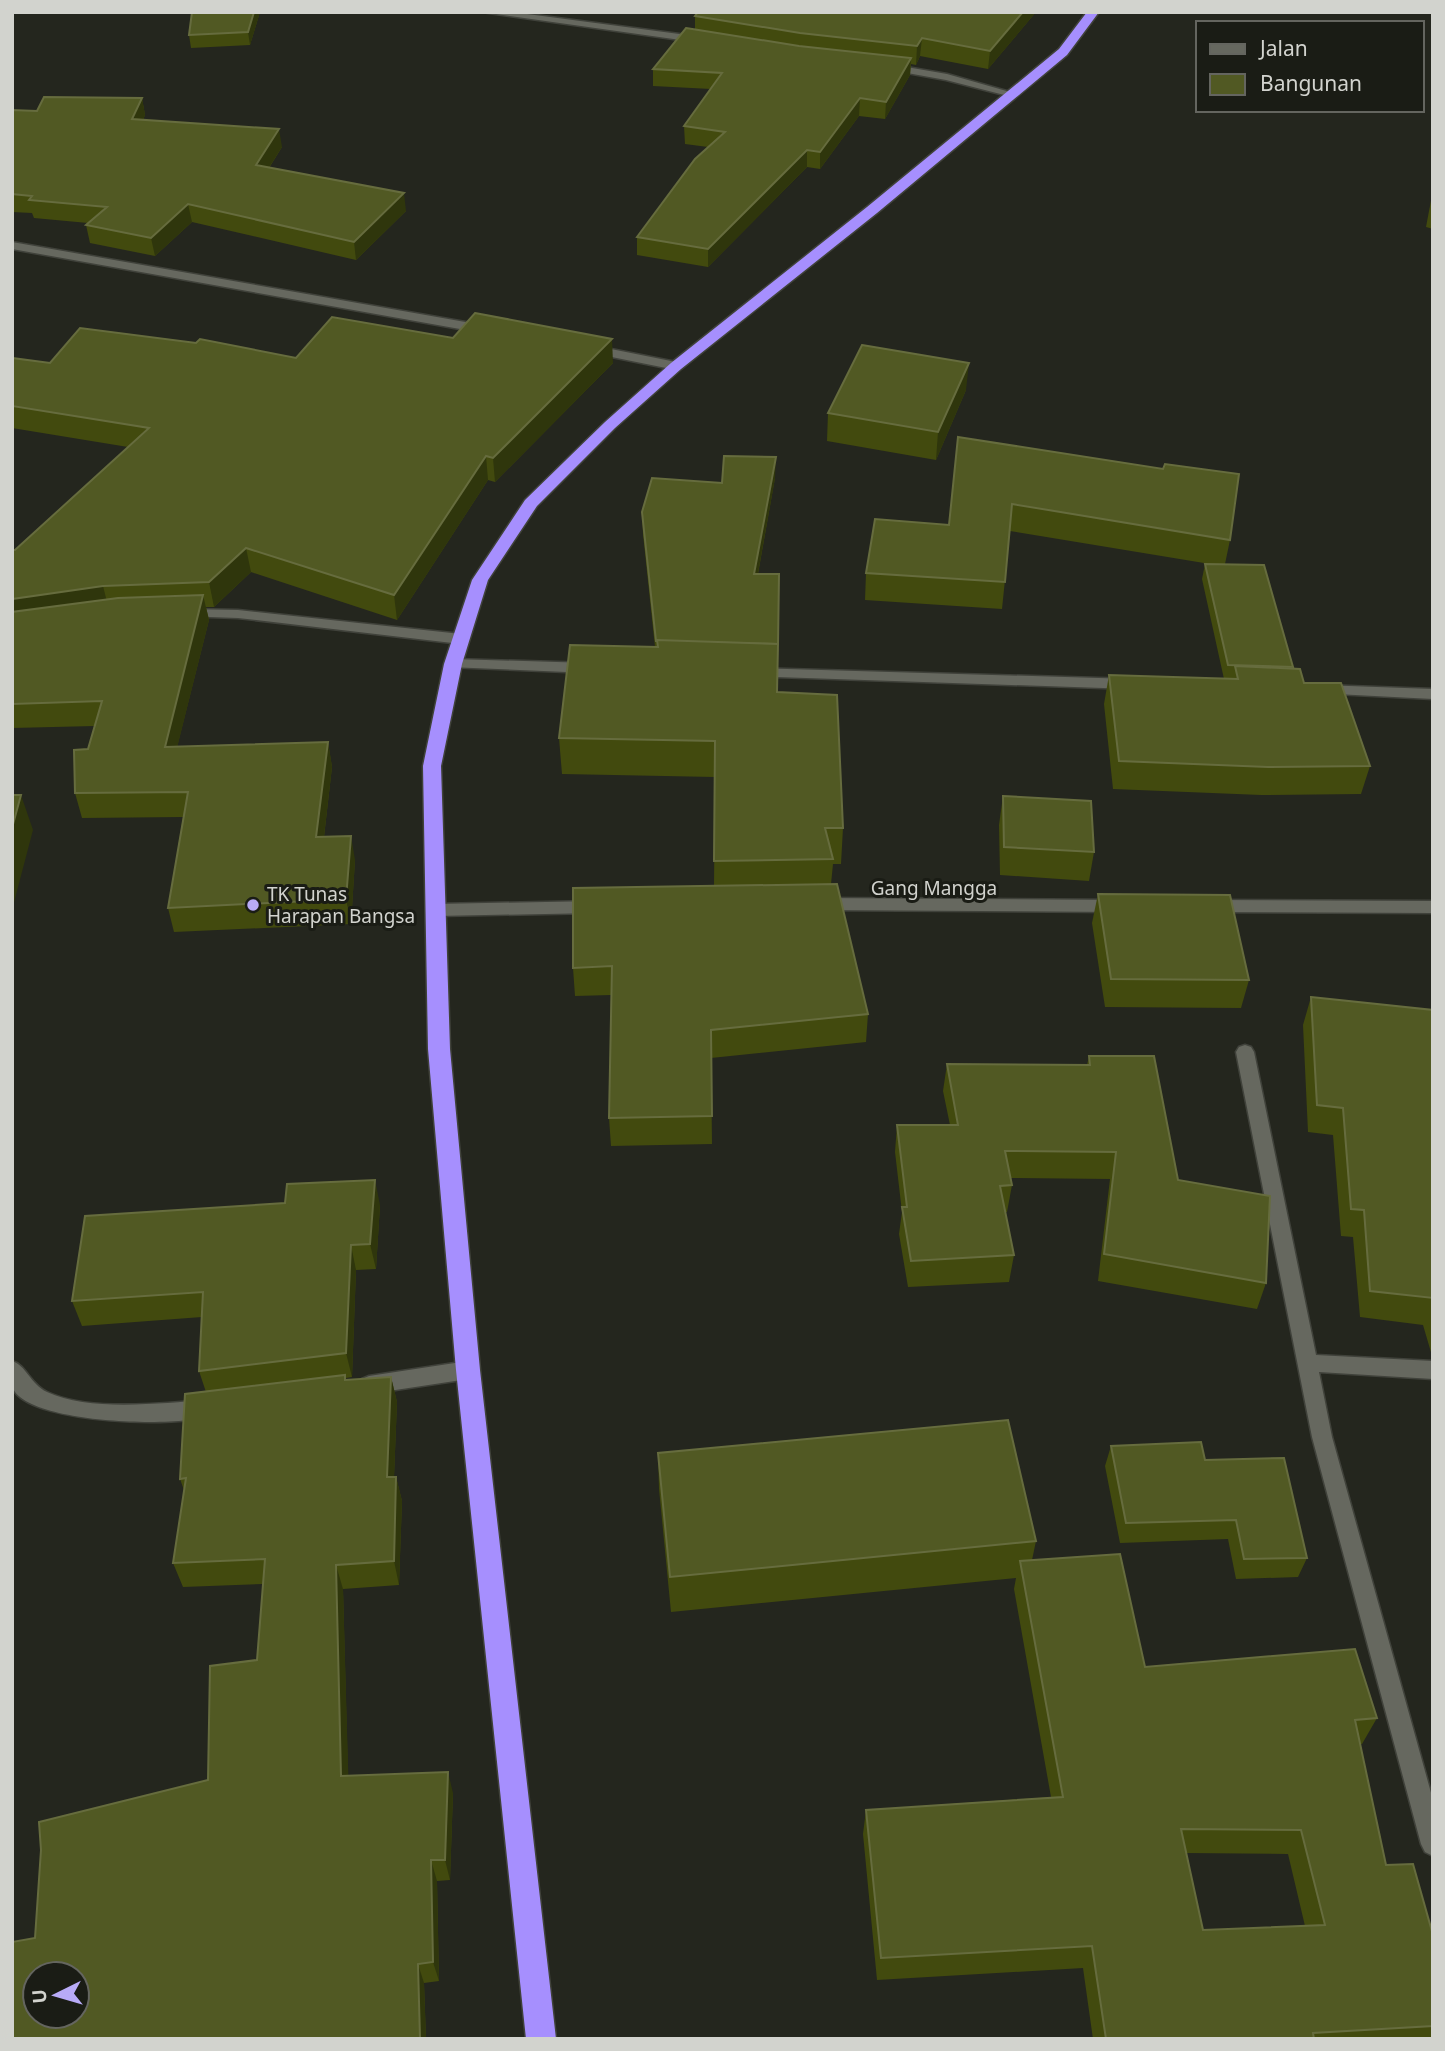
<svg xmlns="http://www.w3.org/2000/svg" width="1445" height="2051" viewBox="0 0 1445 2051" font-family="'Noto Sans',sans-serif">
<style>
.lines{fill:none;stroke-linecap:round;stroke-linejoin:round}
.minor-casing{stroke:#40423b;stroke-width:3}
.highway-casing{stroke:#40423b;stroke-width:3}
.minor{fill:#66685f;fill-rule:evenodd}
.highway{fill:#a68ffe;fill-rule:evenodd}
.wall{fill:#424a0e;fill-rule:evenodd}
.shaded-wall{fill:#2f360c}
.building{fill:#515923;stroke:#666c3e;stroke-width:2;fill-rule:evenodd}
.poi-dot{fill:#b8abf7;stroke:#1a1c15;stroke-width:2.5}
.labels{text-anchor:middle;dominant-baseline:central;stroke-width:6;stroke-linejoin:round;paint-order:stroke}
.street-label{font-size:19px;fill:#d2d3ce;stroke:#1a1c15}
.poi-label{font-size:19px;fill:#d2d3ce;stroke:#1a1c15;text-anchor:start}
</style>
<rect width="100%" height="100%" fill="#24261e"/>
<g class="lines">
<g class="minor-casing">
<g id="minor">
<polygon points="482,12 512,12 702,37 707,40 702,43"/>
<polygon points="889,64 947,74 1017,94 1012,97 946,80 885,69 885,65"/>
<polygon points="12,242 488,326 494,330 488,334 12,249"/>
<polygon points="591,345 676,362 682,366 676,370 587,352 585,349"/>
<polygon points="186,609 238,610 461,634 468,639 461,644 238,618 181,616 179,613 181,610"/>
<polygon points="453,659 590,663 597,668 590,673 448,667 446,664"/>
<polygon points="754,668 1132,679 1139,684 1132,689 749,676 747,673"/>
<polygon points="1321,685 1433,689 1433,699 1316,693 1314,690 1316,687"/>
<polygon points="820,898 1118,900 1126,906 1118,912 820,910 812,904"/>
<polygon points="1209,900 1433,901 1433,913 1209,912 1201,906"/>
<polygon points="596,901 604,907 596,913 436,916 428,910 436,904"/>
<polygon points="1245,1045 1251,1047 1254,1052 1316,1355 1433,1361 1433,1379 1319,1372 1332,1437 1433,1800 1433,1856 1425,1852 1421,1844 1312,1437 1236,1052 1239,1047"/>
<path d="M 12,1361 C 26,1365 30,1384 47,1392 C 89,1412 161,1403 207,1400 L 214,1403 L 217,1409 L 214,1415 C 179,1428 39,1424 15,1392 C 9,1384 12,1370 12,1361 Z"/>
<polygon points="468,1361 475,1364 478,1370 475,1376 468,1379 369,1394 362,1391 359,1385 362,1379 369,1376"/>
</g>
</g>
<g class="highway-casing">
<polygon id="highway" points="1087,12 1099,12 1067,55 877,213 681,369 615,428 537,506 488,580 462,664 441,766 450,1049 480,1370 556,2039 526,2039 456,1370 428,1049 423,766 444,664 472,580 525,500 605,422 671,363 867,207 1059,49"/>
</g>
<use href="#minor" class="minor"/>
<use href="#highway" class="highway"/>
</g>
<g class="wall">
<polygon points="260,12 250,45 191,48 189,35"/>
<polygon points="1036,12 988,69 920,56 916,65 911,64 910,75 885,119 859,116 820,169 807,167 708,267 637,255 637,237 708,147 685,144 684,126 711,89 653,86 653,69 695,29 695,16"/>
<polygon points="142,98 145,115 143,120 282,147 269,168 406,211 356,260 192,222 155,256 90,243 86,225 88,223 34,218 32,213 12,212 12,110 37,111"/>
<polygon points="1433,190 1433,229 1426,227"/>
<polygon points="453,338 613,363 495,482 488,480 397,620 251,572 214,607 206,607 209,620 177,747 328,742 332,767 324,837 355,860 351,924 174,932 168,908 183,817 82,818 75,793 95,726 12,728 12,550 15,550 128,447 12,428 12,358 50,363 296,358"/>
<polygon points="966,390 936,460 827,441 828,413"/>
<polygon points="958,437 1230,540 1225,564 1292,668 1370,766 1361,794 1261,795 1113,789 1104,704 1109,675 1224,679 1202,579 1205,564 1210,564 1010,531 1002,609 865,600 866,573 949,525"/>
<polygon points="775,478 758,574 777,692 843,828 841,864 833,864 831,884 868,1014 866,1042 711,1058 712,1144 611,1146 609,1118 611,995 575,996 573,968 714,886 715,777 562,774 559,738 655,647 643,534 642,512 722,483"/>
<polygon points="1003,796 1094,852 1089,881 1000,875 999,825"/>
<polygon points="1098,894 1249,980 1241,1008 1105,1007 1092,923"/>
<polygon points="1311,997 1433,1010 1433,1359 1423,1325 1360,1317 1353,1237 1341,1236 1333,1135 1308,1132 1303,1025"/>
<polygon points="1089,1056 1178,1180 1266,1283 1257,1309 1098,1281 1110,1179 1010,1178 1012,1185 1007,1212 1005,1212 1014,1255 1009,1282 908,1287 899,1234 902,1212 895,1152 897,1125 950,1125 943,1091 947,1064 1087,1065"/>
<polygon points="380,1205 376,1269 356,1270 352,1377 346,1378 346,1380 391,1377 397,1402 394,1477 396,1477 402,1501 399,1585 343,1589 348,1776 453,1793 450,1880 437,1881 439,1981 424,1983 426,2039 12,2039 35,1938 208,1780 257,1660 263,1584 183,1587 173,1563 184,1490 180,1479 206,1392 199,1371 202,1317 82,1326 72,1301"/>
<polygon points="1111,1446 1205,1460 1307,1558 1298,1577 1236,1579 1228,1539 1120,1543 1105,1466"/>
<path d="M 658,1453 L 1036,1541 L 1032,1560 L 1145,1667 L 1377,1718 L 1362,1744 L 1360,1744 L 1386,1865 L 1433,1935 L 1433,2039 L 1093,2039 L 1083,1968 L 877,1980 L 863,1834 L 866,1810 L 1051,1797 L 1014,1589 L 1016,1578 L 671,1612 L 659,1489 ZM 1186,1853 L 1288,1854 L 1305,1926 L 1203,1930 Z"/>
</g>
<g class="shaded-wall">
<polygon points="254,12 260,12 250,45 248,32"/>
<polygon points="1023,12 1036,12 988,69 990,51"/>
<polygon points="922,38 920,56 916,65 917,46"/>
<polygon points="911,58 910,75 885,119 886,102"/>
<polygon points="142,98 145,115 136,136 132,119"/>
<polygon points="860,98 859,116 820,169 820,152"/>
<polygon points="279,129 282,147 259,183 256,165"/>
<polygon points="807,150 807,167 708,267 708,249"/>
<polygon points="404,193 406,211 356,260 354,242"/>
<polygon points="188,204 192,222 155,256 151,238"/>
<polygon points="612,339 613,363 495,482 493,458"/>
<polygon points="969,363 966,390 936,460 938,432"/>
<polygon points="486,456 488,480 397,620 394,595"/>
<polygon points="776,457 775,478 754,595 754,574"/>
<polygon points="246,548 251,572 214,607 209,582"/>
<polygon points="103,586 109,610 12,624 12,599"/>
<polygon points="203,595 209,620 171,772 165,747"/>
<polygon points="328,742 332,767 321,862 316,837"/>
<polygon points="21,795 33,830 12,910 12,828"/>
<polygon points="351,836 355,860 351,924 346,899"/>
<polygon points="375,1180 380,1205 376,1269 370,1244"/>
<polygon points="351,1245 356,1270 352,1377 346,1353"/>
<polygon points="391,1377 397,1402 393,1502 387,1477"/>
<polygon points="396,1477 402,1501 399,1585 394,1561"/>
<polygon points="336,1565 343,1589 349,1798 341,1776"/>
<polygon points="448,1772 453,1793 450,1880 445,1860"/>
<polygon points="431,1860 437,1881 439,1981 433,1962"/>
<polygon points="418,1964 424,1983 426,2039 420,2039"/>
</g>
<g class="building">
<polygon points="192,12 254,12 248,32 189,35"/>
<polygon points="698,12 1023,12 990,51 922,38 917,46 800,33 695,16"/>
<polygon points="686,28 799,46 911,58 886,102 860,98 820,152 807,150 708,249 637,237 695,159 725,132 684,126 722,73 653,69"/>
<polygon points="44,97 142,98 132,119 279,129 256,165 404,193 354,242 188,204 151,238 86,225 107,207 29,200 32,196 12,194 12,110 37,111"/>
<polygon points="475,313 612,339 493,458 486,456 394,595 246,548 209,582 103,586 12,599 12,550 15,550 149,428 12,406 12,358 50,363 80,328 196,343 200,339 296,358 332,317 453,338"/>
<polygon points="862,345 969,363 938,432 828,413"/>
<polygon points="958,437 1163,469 1165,464 1239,474 1230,540 1012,504 1005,582 866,573 875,519 949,525"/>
<polygon points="724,456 776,457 754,574 779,574 778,644 656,641 642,512 652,478 722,483"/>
<polygon points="1205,564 1264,565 1293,667 1228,665"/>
<polygon points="203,595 165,747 328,742 316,837 351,836 346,899 168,908 188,792 75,793 74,750 88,749 102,701 12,704 12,612 118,598"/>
<polygon points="657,640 778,644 777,692 837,695 843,828 825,828 833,859 714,861 715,741 559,738 570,645 658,647"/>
<polygon points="1235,666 1300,669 1304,683 1341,683 1370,766 1268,767 1119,761 1109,675 1238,679"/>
<polygon points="12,795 21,795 12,828"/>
<polygon points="1003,796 1091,801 1094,852 1004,847"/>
<polygon points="837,884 868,1014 711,1030 712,1116 609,1118 612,966 573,968 573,888"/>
<polygon points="1098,894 1230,895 1249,980 1111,979"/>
<polygon points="1311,997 1433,1010 1433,1298 1370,1291 1364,1210 1351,1209 1343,1108 1317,1105"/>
<polygon points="1089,1056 1154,1056 1178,1180 1270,1196 1266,1283 1104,1254 1116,1152 1005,1151 1012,1185 1000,1186 1014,1255 911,1261 902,1207 907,1207 897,1125 958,1125 947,1064 1090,1065"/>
<polygon points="375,1180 370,1244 351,1245 346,1353 199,1371 203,1292 72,1301 85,1216 285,1203 287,1184"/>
<path d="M 345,1375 L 345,1380 L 391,1377 L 387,1477 L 396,1477 L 394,1561 L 336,1565 L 341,1776 L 448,1772 L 445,1860 L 431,1860 L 433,1962 L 418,1964 L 420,2039 L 12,2039 L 12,1942 L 35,1938 L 41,1850 L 39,1822 L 208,1780 L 210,1666 L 257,1660 L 265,1559 L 173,1563 L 186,1478 L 180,1479 L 185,1394 ZM 35,1974 L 77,1974 L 77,2016 L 35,2016 Z"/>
<polygon points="1008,1420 1036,1541 670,1577 658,1453"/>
<polygon points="1201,1442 1205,1460 1284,1458 1307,1558 1244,1559 1236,1520 1126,1523 1111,1446"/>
<path d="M 1120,1554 L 1145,1667 L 1355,1649 L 1377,1718 L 1355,1720 L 1386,1865 L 1413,1864 L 1433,1935 L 1433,2026 L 1313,2033 L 1314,2039 L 1106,2039 L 1092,1946 L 881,1958 L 866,1810 L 1063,1797 L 1020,1561 ZM 1181,1829 L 1301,1830 L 1325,1925 L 1203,1930 Z"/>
</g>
<circle class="poi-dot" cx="253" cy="905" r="7"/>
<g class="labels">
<g class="street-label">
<text x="934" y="888">Gang Mangga</text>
</g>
<g class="poi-label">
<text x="267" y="894">TK Tunas<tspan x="267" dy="22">Harapan Bangsa</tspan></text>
</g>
</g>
<rect width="1445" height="2051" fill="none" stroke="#d2d3ce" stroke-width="28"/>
<rect x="1196" y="21" width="228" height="91" fill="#1a1c15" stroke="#64655f" stroke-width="2"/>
<rect x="1210" y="44" width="35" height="10" fill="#66685f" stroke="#64655f" stroke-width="2"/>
<text x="1260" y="56" font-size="21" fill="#d2d3ce">Jalan</text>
<rect x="1210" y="74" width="35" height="21" fill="#515923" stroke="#64655f" stroke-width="2"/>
<text x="1260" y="91" font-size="21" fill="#d2d3ce">Bangunan</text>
<g transform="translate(56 1995) rotate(265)"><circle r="33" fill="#1a1c15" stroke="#64655f" stroke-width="2"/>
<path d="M0-5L12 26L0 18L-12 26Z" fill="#b8abf7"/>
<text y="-10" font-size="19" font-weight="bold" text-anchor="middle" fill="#d2d3ce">U</text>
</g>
</svg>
